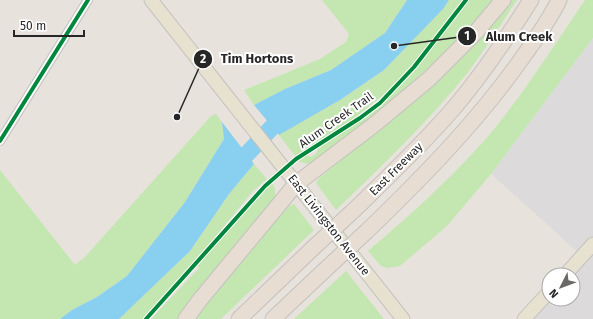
<svg xmlns="http://www.w3.org/2000/svg" width="593" height="319" viewBox="0 0 593 319" font-family="'Fira Sans',sans-serif">
<style>
.industrial{fill:#dddadc}
.green{fill:#c4e6b1}
.water{fill:#88cff0}
.lines{fill:none;stroke-linecap:round;stroke-linejoin:round}
.river{stroke:#88cff0;stroke-width:17}
.street-casing{stroke:#c3c2c2;stroke-width:10}
.primary-casing{stroke:#c3c1bf;stroke-width:15}
.highway-casing{stroke:#c3c1bf;stroke-width:17}
.street{stroke:#fbfbfa;stroke-width:8}
.primary{stroke:#e7e2d0;stroke-width:13}
.highway{stroke:#e8ddd2;stroke-width:15}
.highway-bridge-casing{stroke:#c3c1bf;stroke-width:17;stroke-linecap:butt}
.highway-bridge{stroke:#e8ddd2;stroke-width:15}
.cycleway-casing{stroke:#fff;stroke-width:6}
.cycleway{stroke:#00873e;stroke-width:4}
.labels{text-anchor:middle;dominant-baseline:central;stroke-width:4;stroke-linejoin:round;paint-order:stroke}
.street-label{font-size:12px;fill:#272727;stroke:#fff}
.leader{fill:none;stroke:#272727;stroke-width:1.5}
.callout-dot{fill:#272727;stroke:#fff;stroke-width:1.5}
.mark-label{font-size:12px;text-anchor:middle;font-weight:bold;fill:#fff}
.callout-label{font-size:13px;text-anchor:middle;font-weight:bold;fill:#272727;stroke:#fff;stroke-width:4;stroke-linejoin:round;paint-order:stroke}
</style>
<rect width="100%" height="100%" fill="#e7e3dc"/>
<polygon class="industrial" points="593,38 593,319 522,319 549,299 573,299 573,275 582,256 491,174"/>
<g class="green">
<polygon points="322,0 407,0 385,33 331,70 285,89 254,105 244,90 320,59 346,42 349,34"/>
<path d="M 449,0 L 495,0 C 444,59 384,107 323,157 C 313,164 310,166 298,161 L 306,155 L 311,157 L 316,154 L 318,149 C 344,130 375,116 394,88 L 374,102 L 356,117 L 295,156 L 279,135 L 340,100 L 384,70 L 443,9 Z"/>
<path d="M 511,0 L 517,0 C 501,24 486,48 469,71 C 429,121 382,166 336,210 L 316,183 L 318,179 L 418,97 Z"/>
<path d="M 585,0 L 593,0 L 593,38 L 491,174 L 447,226 L 400,266 L 387,268 L 381,266 L 368,251 C 408,217 447,182 482,143 C 521,99 552,48 585,0 Z"/>
<polygon points="216,114 222,122 224,139 185,202 127,276 97,297 72,310 60,319 0,319 0,170 75,265 85,257 211,116"/>
<polygon points="254,164 267,179 253,191 190,267 143,319 119,319 190,251 229,194"/>
<polygon points="272,183 275,188 275,196 268,209 210,276 178,319 151,319 199,268 197,265 266,186"/>
<polygon points="294,204 314,230 221,319 192,319 286,208"/>
<polygon points="346,271 384,319 294,319"/>
</g>
<g class="water">
<polygon points="407,0 449,0 443,9 384,70 340,100 279,135 254,105 285,89 331,70 385,33"/>
<polygon points="222,122 254,164 229,194 190,251 119,319 60,319 72,310 97,297 127,276 185,202 224,139"/>
</g>
<g class="lines">
<polyline class="river" points="232,170 275,124 290,113"/>
<g class="street-casing">
<polyline id="street" points="0,141 88,0"/>
</g>
<g class="primary-casing">
<g id="primary">
<polyline points="151,0 403,319"/>
<polyline points="565,275 593,244"/>
<polyline points="524,319 549,292"/>
</g>
</g>
<g class="highway-casing">
<g id="highway">
<path d="M 352,212 C 386,179 421,146 453,109 C 482,75 507,38 531,0"/>
<path d="M 367,231 C 424,176 479,120 525,54 C 537,37 550,19 559,0"/>
<polyline points="186,319 199,301 296,184 375,124 429,79 476,32 503,0"/>
<polyline points="239,319 313,248"/>
<polyline points="273,319 328,267"/>
</g>
</g>
<use href="#street" class="street"/>
<use href="#primary" class="primary"/>
<use href="#highway" class="highway"/>
<g class="highway-bridge-casing">
<g id="highway-bridge">
<polyline points="313,248 352,212"/>
<polyline points="328,267 367,231"/>
</g>
</g>
<use href="#highway-bridge" class="highway-bridge"/>
<g class="cycleway-casing">
<g id="cycleway">
<polyline points="0,141 88,0"/>
<polyline points="146,319 265,186 296,159 360,118 380,103 414,67 466,0"/>
</g>
</g>
<use href="#cycleway" class="cycleway"/>
</g>
<g class="labels">
<g class="street-label">
<text transform="translate(336 120) rotate(-35)">Alum Creek Trail</text>
<text transform="translate(396 169) rotate(-45)">East Freeway</text>
<text transform="translate(329 225) rotate(52)">East Livingston Avenue</text>
</g>
</g>
<path class="leader" d="M394 46L467 36M177 117L203 59"/>
<g class="callout-dot">
<circle cx="394" cy="46" r="4"/>
<circle cx="177" cy="117" r="4"/>
<circle cx="467" cy="36" r="10"/>
<circle cx="203" cy="59" r="10"/>
</g>
<g class="mark-label">
<text x="467" y="40">1</text>
<text x="203" y="63">2</text>
</g>
<g class="callout-label">
<text x="519" y="41">Alum Creek</text>
<text x="257" y="63">Tim Hortons</text>
</g>
<g transform="translate(561 287) rotate(228)"><circle r="19" fill="#ffffff" stroke="#a9a9a9"/>
<path d="M0-3L7 15L0 10L-7 15Z" fill="#6a6966"/>
<text y="-6" font-size="11" font-weight="bold" text-anchor="middle" fill="#272727">N</text>
</g>
<path d="M14 30v6h70v-6" fill="none" stroke="#272727" stroke-width="2"/>
<text x="20" y="30" font-size="12" fill="#272727" stroke="#ffffff" stroke-width="3" paint-order="stroke">50 m</text>
</svg>
